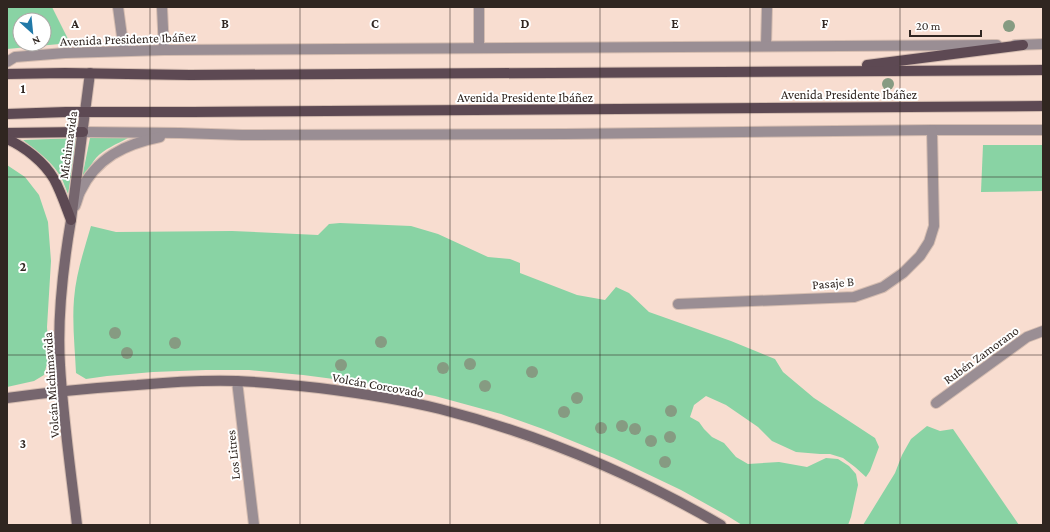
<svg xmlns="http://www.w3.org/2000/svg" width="1050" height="532" viewBox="0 0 1050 532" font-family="'Crimson Pro',serif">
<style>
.green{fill:#89d3a4;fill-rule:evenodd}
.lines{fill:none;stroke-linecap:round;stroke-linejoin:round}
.lane-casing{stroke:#d4bcb0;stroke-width:12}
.street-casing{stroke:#d4bcb0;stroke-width:12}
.secondary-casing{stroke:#d4bcb0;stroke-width:12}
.primary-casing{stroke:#d4bcb0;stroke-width:12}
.lane{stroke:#9a8e94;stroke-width:10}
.street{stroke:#9a8e94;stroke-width:10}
.secondary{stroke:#76666e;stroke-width:10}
.primary{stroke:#5d4953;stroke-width:10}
.tree{fill:#869b82}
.grid{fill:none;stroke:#302621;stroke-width:1;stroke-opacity:0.55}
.labels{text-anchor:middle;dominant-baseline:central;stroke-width:4;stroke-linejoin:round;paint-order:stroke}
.street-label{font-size:13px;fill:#302621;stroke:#fff}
.grid-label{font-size:13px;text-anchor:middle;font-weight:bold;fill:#302621;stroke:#fff;stroke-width:4;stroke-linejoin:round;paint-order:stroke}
</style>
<rect width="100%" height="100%" fill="#f8ddd0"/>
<g class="green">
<path d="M 7,7 L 52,7 L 70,43 L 7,49 ZM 20,20 L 44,20 L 44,44 L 20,44 Z"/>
<path d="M 78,138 L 68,194 C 66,189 64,184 62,179 C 53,162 37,151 23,140 Z"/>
<path d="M 90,138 L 128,138 C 117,144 104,149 96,158 C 90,165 86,175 81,183 Z"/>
<polygon points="983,145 1043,145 1043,191 981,192"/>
<polygon points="7,165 25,177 39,195 48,222 51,261 47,327 49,356 44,375 34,381 7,387"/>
<path d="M 340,223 L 411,226 L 438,234 L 488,257 L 510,259 L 520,263 L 520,273 L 577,295 L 605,300 L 616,287 L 629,293 L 649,312 L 731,341 L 775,359 L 783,372 L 814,398 L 875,438 L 879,447 L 870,471 L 866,477 L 855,467 L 843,458 L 830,454 L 820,454 L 796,452 L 772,441 L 758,427 L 726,405 L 706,396 L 694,405 L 690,417 L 699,422 L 704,429 L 712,437 L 724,443 L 736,457 L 748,464 L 779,462 L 807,467 L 826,458 L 838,459 L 849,466 L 856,474 L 858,485 L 851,517 L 848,525 L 742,525 L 726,515 L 681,490 L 614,458 L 543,429 L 501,414 L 435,396 L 372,384 L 303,375 L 249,370 L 206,370 L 153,372 L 107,376 L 86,379 L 76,373 C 75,349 72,323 74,299 C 76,274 84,250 91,226 L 116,232 L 232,231 L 318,235 L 329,224 Z"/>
<polygon points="927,426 940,431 953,429 1019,525 863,525 895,473 902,455 911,439"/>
</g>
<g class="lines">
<g class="lane-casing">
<polyline id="lane" points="118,7 124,51"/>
</g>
<g class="street-casing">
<g id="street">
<polyline points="162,7 164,50"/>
<polyline points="1015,45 1043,44"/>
<polyline points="766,46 767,7"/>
<polyline points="479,48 479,7"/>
<polyline points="7,62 15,57 65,53 164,50 997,45"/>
<polyline points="83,132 180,133 242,135 564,134 932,130 1043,130"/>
<path d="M 75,206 C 77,202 78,196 80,192 C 96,158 125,144 160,137"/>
<polyline points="678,304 854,297 883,287 903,273 920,256 929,242 934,226 932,130"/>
<polyline points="237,381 254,525"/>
<polyline points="936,403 1027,337 1043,331"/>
</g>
</g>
<g class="secondary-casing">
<g id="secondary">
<path d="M 7,398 C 50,392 93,388 137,385 C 170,382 204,380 237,381 C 264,382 292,385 319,388 C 359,393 400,399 440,409 C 538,434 633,474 721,525"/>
<path d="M 77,525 C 71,472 63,418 60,365 C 57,317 63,267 71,220 L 90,73"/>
</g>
</g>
<g class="primary-casing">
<g id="primary">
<polyline points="867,65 1023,45"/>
<polyline points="7,74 65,73 190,75 1043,70"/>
<polyline points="7,114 66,112 193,112 1043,106"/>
<polyline points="7,133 83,132"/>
<path d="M 7,139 C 25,147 44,162 54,179 C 61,192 66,207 71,220"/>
</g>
</g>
<use href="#lane" class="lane"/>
<use href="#street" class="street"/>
<use href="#secondary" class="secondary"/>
<use href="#primary" class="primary"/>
</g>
<g class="tree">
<circle cx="1009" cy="26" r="6"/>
<circle cx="888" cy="84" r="6"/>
<circle cx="115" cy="333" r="6"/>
<circle cx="381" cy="342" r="6"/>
<circle cx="175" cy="343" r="6"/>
<circle cx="127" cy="353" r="6"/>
<circle cx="470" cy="364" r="6"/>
<circle cx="341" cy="365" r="6"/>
<circle cx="443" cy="368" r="6"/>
<circle cx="532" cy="372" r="6"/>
<circle cx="485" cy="386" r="6"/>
<circle cx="577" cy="398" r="6"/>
<circle cx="671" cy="411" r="6"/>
<circle cx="564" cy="412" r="6"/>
<circle cx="622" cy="426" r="6"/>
<circle cx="601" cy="428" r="6"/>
<circle cx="635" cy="429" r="6"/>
<circle cx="670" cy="437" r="6"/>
<circle cx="651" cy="441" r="6"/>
<circle cx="665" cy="462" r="6"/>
</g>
<path class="grid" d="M 150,7 L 150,525M 300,7 L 300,525M 450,7 L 450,525M 600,7 L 600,525M 750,7 L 750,525M 900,7 L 900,525M 7,177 L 1043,177M 7,355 L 1043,355"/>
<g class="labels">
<g class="street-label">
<text transform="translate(128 39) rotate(-2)">Avenida Presidente Ibáñez</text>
<text x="849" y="94">Avenida Presidente Ibáñez</text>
<text x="525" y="97">Avenida Presidente Ibáñez</text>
<text transform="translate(68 145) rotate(-82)">Michimavida</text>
<text transform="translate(833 283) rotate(-5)">Pasaje B</text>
<text transform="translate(981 355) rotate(-36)">Rubén Zamorano</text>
<text transform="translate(51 385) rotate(-94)">Volcán Michimavida</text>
<text transform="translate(378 385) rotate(10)">Volcán Corcovado</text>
<text transform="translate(233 455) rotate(-96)">Los Litres</text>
</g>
</g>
<g class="grid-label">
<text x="75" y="28">A</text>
<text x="225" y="28">B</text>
<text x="375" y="28">C</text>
<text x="525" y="28">D</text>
<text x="675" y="28">E</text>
<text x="825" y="28">F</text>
<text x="23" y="93">1</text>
<text x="23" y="271">2</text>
<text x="23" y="448">3</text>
</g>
<rect width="1050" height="532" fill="none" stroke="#302621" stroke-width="16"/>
<g transform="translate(32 32) rotate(153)"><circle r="19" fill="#ffffff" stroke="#aca8a6"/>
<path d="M0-3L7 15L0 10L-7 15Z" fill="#2179a8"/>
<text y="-6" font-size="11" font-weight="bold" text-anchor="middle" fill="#302621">N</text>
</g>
<path d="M910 30v6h71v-6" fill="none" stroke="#302621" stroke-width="2"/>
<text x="916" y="30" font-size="12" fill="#302621" stroke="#ffffff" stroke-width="3" paint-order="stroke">20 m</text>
</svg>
